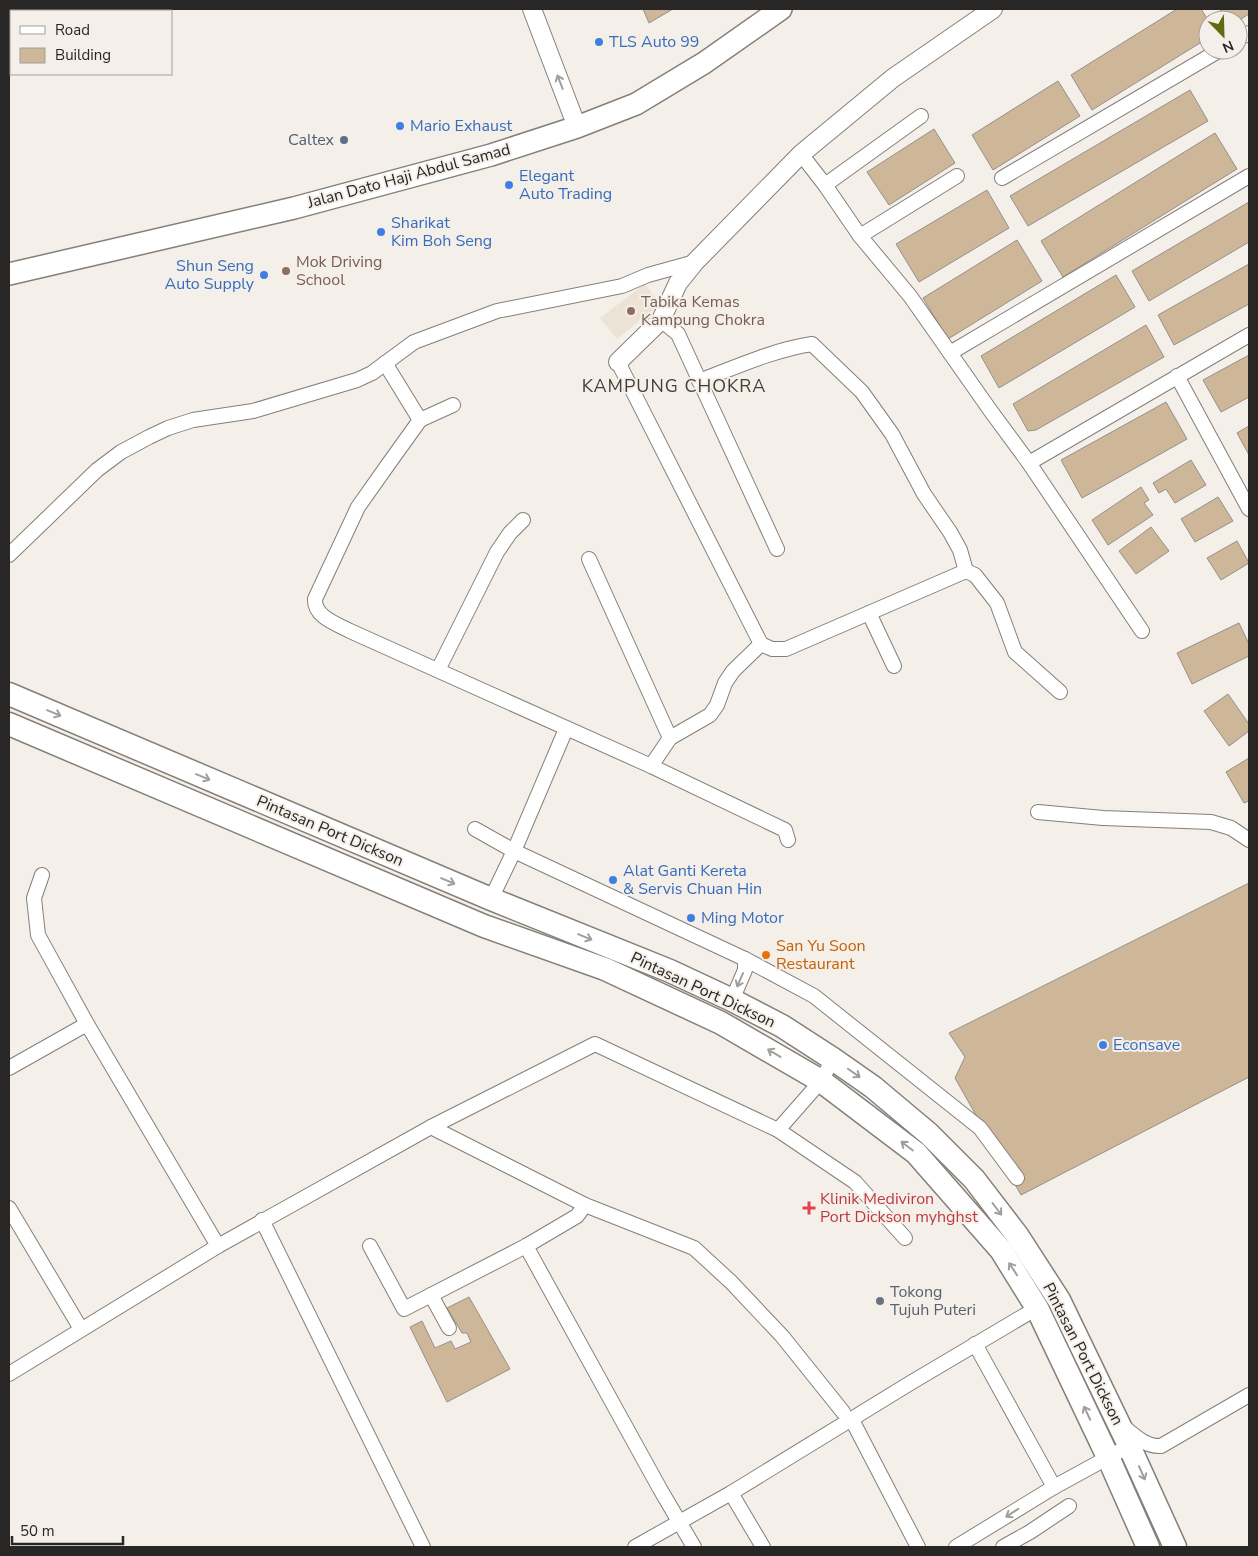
<svg xmlns="http://www.w3.org/2000/svg" width="1258" height="1556" viewBox="0 0 1258 1556" font-family="'Nunito Sans',sans-serif">
<style>
.built{fill:#ece2d5}
.building{fill:#ceb799;stroke:#94908a}
.lines{fill:none;stroke-linecap:round;stroke-linejoin:round}
.minor-casing{stroke:#847f79;stroke-width:16}
.tertiary-casing{stroke:#847f79;stroke-width:20}
.primary-casing{stroke:#847f79;stroke-width:24}
.trunk-casing{stroke:#847f79;stroke-width:25}
.minor{stroke:#fff;stroke-width:14}
.tertiary{stroke:#fff;stroke-width:18}
.primary{stroke:#fff;stroke-width:21}
.trunk{stroke:#fff;stroke-width:22}
.oneway{stroke:#9f9e9d}
.shop-dot{fill:#3f7fe0;stroke:#f4efe8;stroke-width:2}
.service-dot{fill:#5c6f8a;stroke:#f4efe8;stroke-width:2}
.education-dot{fill:#8d6e63;stroke:#f4efe8;stroke-width:2}
.food-dot{fill:#e8710a;stroke:#f4efe8;stroke-width:2}
.health-dot{fill:#e0444e;stroke:#f4efe8;stroke-width:2}
.worship-dot{fill:#6b7280;stroke:#f4efe8;stroke-width:2}
.labels{text-anchor:middle;dominant-baseline:central;stroke-width:4;stroke-linejoin:round;paint-order:stroke}
.shop-label{font-size:16px;fill:#366cbe;stroke:#f4efe8;text-anchor:start}
.service-label{font-size:16px;fill:#4e5e75;stroke:#f4efe8;text-anchor:end}
.street-label{font-size:16px;fill:#292725;stroke:#f4efe8}
.education-label{font-size:16px;fill:#785e54;stroke:#f4efe8;text-anchor:start}
.food-label{font-size:16px;fill:#c56008;stroke:#f4efe8;text-anchor:start}
.health-label{font-size:16px;fill:#be3a42;stroke:#f4efe8;text-anchor:start}
.worship-label{font-size:16px;fill:#5b616d;stroke:#f4efe8;text-anchor:start}
.neighbourhood-label{font-size:18px;letter-spacing:1px;fill:#423e38;stroke:#f4efe8}
</style>
<rect width="100%" height="100%" fill="#f4efe8"/>
<polygon class="built" points="645,284 660,304 617,339 600,318"/>
<g class="building">
<polygon points="643,9 673,9 649,23"/>
<polygon points="1177,9 1201,9 1208,20 1208,38 1092,110 1071,75"/>
<polygon points="1220,9 1249,9 1249,14 1238,21 1227,20"/>
<polygon points="1058,81 1080,116 993,170 972,135"/>
<polygon points="1190,90 1208,121 1028,226 1010,196"/>
<polygon points="934,129 955,163 889,205 867,172"/>
<polygon points="1215,133 1237,169 1063,277 1041,241"/>
<polygon points="987,190 1009,228 919,282 896,244"/>
<polygon points="1249,202 1249,242 1149,301 1132,271"/>
<polygon points="1017,240 1042,281 948,339 923,298"/>
<polygon points="1249,264 1249,304 1174,345 1158,315"/>
<polygon points="1116,275 1135,307 999,388 981,356"/>
<polygon points="1146,325 1164,357 1036,430 1028,431 1013,404"/>
<polygon points="1249,355 1249,397 1221,412 1203,380"/>
<polygon points="1166,402 1187,439 1082,498 1061,460"/>
<polygon points="1249,426 1249,455 1237,433"/>
<polygon points="1191,460 1206,485 1175,503 1166,489 1159,493 1153,483"/>
<polygon points="1141,487 1149,500 1144,503 1153,515 1108,545 1092,520"/>
<polygon points="1218,497 1233,521 1195,542 1181,519"/>
<polygon points="1151,527 1169,551 1136,574 1119,551"/>
<polygon points="1237,541 1249,563 1221,580 1207,558"/>
<polygon points="1239,623 1249,644 1249,656 1192,684 1177,653"/>
<polygon points="1228,694 1249,724 1249,731 1229,746 1204,711"/>
<polygon points="1249,758 1249,801 1244,803 1226,772"/>
<polygon points="1249,883 1249,1077 1021,1195 955,1078 965,1057 949,1033"/>
<polygon points="469,1297 510,1369 447,1402 410,1327 422,1321 435,1348 451,1341 455,1349 471,1342 467,1333 462,1333 447,1308"/>
</g>
<g class="lines">
<g class="minor-casing">
<g id="minor">
<polyline points="1238,39 1249,33"/>
<polyline points="801,154 825,185 860,236 910,296 990,410 1029,463 1142,631"/>
<polyline points="1002,178 1220,50"/>
<polyline points="825,185 921,116"/>
<polyline points="860,236 957,176"/>
<polyline points="661,320 678,334 777,549"/>
<polyline points="950,353 1249,176"/>
<polyline points="618,362 761,644 772,649 786,649 966,571"/>
<polyline points="385,363 420,420"/>
<polyline points="1177,376 1249,509"/>
<path d="M 699,381 C 736,367 773,350 812,344 L 862,392 L 892,434 L 924,494 L 950,532 L 960,550 L 966,571 L 975,575 L 997,603 L 1015,652 L 1060,692"/>
<path d="M 453,405 L 420,420 L 387,466 L 358,507 L 315,599 C 314,617 337,624 350,631 L 651,766 L 785,830 L 788,840"/>
<polyline points="1029,463 1249,335"/>
<polyline points="9,555 97,470 121,452 149,437 168,428 193,420 253,411 357,380 372,373 414,342 497,311 622,286 648,275 695,262"/>
<polyline points="589,559 670,738"/>
<polyline points="869,613 894,666"/>
<polyline points="438,670 497,552 510,533 523,520"/>
<polyline points="651,766 670,738 710,715 717,705 725,683 733,671 761,644"/>
<polyline points="1038,812 1103,818 1211,822 1231,828 1249,840"/>
<polyline points="475,829 514,851 745,959 814,996 980,1128 1017,1178"/>
<polyline points="42,875 34,898 38,935 87,1024"/>
<polyline points="491,899 514,851 566,729"/>
<polyline points="732,1000 745,970 745,959"/>
<polyline points="9,1068 87,1024 218,1246 9,1374"/>
<polyline points="431,1127 595,1044 778,1130 855,1182 905,1238"/>
<polyline points="778,1130 821,1081 833,1059"/>
<polyline points="9,1208 81,1329"/>
<polyline points="262,1220 423,1547"/>
<polyline points="218,1246 431,1127 585,1205 694,1248 731,1282 782,1336 843,1412"/>
<polyline points="370,1246 404,1309 526,1246 577,1216 585,1205"/>
<polyline points="526,1246 660,1489 694,1547"/>
<polyline points="431,1295 449,1328"/>
<polyline points="975,1344 1054,1487"/>
<polyline points="852,1420 918,1547"/>
<path d="M 1124,1427 C 1135,1436 1146,1447 1161,1446 L 1249,1395"/>
<polyline points="731,1493 763,1547"/>
<polyline points="635,1547 731,1493 912,1382 1037,1308"/>
<polyline points="956,1547 1054,1487 1129,1446"/>
<polyline points="1003,1547 1030,1532 1069,1506"/>
</g>
</g>
<g class="tertiary-casing">
<g id="tertiary">
<polyline points="532,9 577,127"/>
<polyline points="618,362 661,320 678,283 695,262 801,154 893,78 993,9"/>
</g>
</g>
<g class="primary-casing">
<polyline id="primary" points="9,274 294,208 491,155 577,127 636,104 704,63 781,9"/>
</g>
<g class="trunk-casing">
<g id="trunk">
<polyline points="9,694 491,899 670,971 732,1000 782,1026 833,1059 873,1087 929,1134 974,1179 1017,1235 1059,1300 1126,1439 1175,1547"/>
<polyline points="9,724 484,926 605,969 721,1023 821,1081 916,1153 1001,1250 1037,1308 1108,1457 1148,1547"/>
</g>
</g>
<use href="#minor" class="minor"/>
<use href="#tertiary" class="tertiary"/>
<use href="#primary" class="primary"/>
<use href="#trunk" class="trunk"/>
</g>
<defs><path id="oneway-shaft" d="M-6 0H5M1.5-3L5.5 0L1.5 3" fill="none" stroke-width="1.6" stroke-linecap="round" stroke-linejoin="round" transform="scale(1.25)"/></defs>
<g class="oneway">
<use href="#oneway-shaft" transform="translate(560 82) rotate(-111)"/>
<use href="#oneway-shaft" transform="translate(54 713) rotate(23)"/>
<use href="#oneway-shaft" transform="translate(203 777) rotate(23)"/>
<use href="#oneway-shaft" transform="translate(448 881) rotate(23)"/>
<use href="#oneway-shaft" transform="translate(585 937) rotate(22)"/>
<use href="#oneway-shaft" transform="translate(740 980) rotate(114)"/>
<use href="#oneway-shaft" transform="translate(774 1053) rotate(-149)"/>
<use href="#oneway-shaft" transform="translate(854 1073) rotate(35)"/>
<use href="#oneway-shaft" transform="translate(907 1146) rotate(-143)"/>
<use href="#oneway-shaft" transform="translate(997 1209) rotate(53)"/>
<use href="#oneway-shaft" transform="translate(1013 1269) rotate(-123)"/>
<use href="#oneway-shaft" transform="translate(1087 1413) rotate(-115)"/>
<use href="#oneway-shaft" transform="translate(1142 1473) rotate(66)"/>
<use href="#oneway-shaft" transform="translate(1012 1513) rotate(147)"/>
</g>
<g class="shop-dot">
<circle cx="599" cy="42" r="5"/>
<circle cx="400" cy="126" r="5"/>
<circle cx="509" cy="185" r="5"/>
<circle cx="381" cy="232" r="5"/>
<circle cx="264" cy="275" r="5"/>
<circle cx="613" cy="880" r="5"/>
<circle cx="691" cy="918" r="5"/>
<circle cx="1103" cy="1045" r="5"/>
</g>
<circle class="service-dot" cx="344" cy="140" r="5"/>
<g class="education-dot">
<circle cx="286" cy="271" r="5"/>
<circle cx="631" cy="311" r="5"/>
</g>
<circle class="food-dot" cx="766" cy="955" r="5"/>
<path class="health-dot" d="M806.5 1200.5h5v5h5v5h-5v5h-5v-5h-5v-5h5z"/>
<circle class="worship-dot" cx="880" cy="1301" r="5"/>
<g class="labels">
<g class="shop-label">
<text x="609" y="42">TLS Auto 99</text>
<text x="410" y="126">Mario Exhaust</text>
<text x="519" y="176">Elegant<tspan x="519" dy="18">Auto Trading</tspan></text>
<text x="391" y="223">Sharikat<tspan x="391" dy="18">Kim Boh Seng</tspan></text>
<text x="254" y="266" text-anchor="end">Shun Seng<tspan x="254" dy="18">Auto Supply</tspan></text>
<text x="623" y="871">Alat Ganti Kereta<tspan x="623" dy="18">&amp; Servis Chuan Hin</tspan></text>
<text x="701" y="918">Ming Motor</text>
<text x="1113" y="1045">Econsave</text>
</g>
<g class="service-label">
<text x="334" y="140">Caltex</text>
</g>
<g class="street-label">
<text transform="translate(409 176) rotate(-15)">Jalan Dato Haji Abdul Samad</text>
<text transform="translate(330 831) rotate(23)">Pintasan Port Dickson</text>
<text transform="translate(703 990) rotate(25)">Pintasan Port Dickson</text>
<text transform="translate(1083 1354) rotate(63)">Pintasan Port Dickson</text>
</g>
<g class="education-label">
<text x="296" y="262">Mok Driving<tspan x="296" dy="18">School</tspan></text>
<text x="641" y="302">Tabika Kemas<tspan x="641" dy="18">Kampung Chokra</tspan></text>
</g>
<g class="food-label">
<text x="776" y="946">San Yu Soon<tspan x="776" dy="18">Restaurant</tspan></text>
</g>
<g class="health-label">
<text x="820" y="1199">Klinik Mediviron<tspan x="820" dy="18">Port Dickson myhghst</tspan></text>
</g>
<g class="worship-label">
<text x="890" y="1292">Tokong<tspan x="890" dy="18">Tujuh Puteri</tspan></text>
</g>
<g class="neighbourhood-label">
<text x="674" y="386">KAMPUNG CHOKRA</text>
</g>
</g>
<rect width="1258" height="1556" fill="none" stroke="#292725" stroke-width="20"/>
<rect x="10" y="10" width="162" height="65" fill="#f4efe8" stroke="#a39f9a"/>
<rect x="20" y="26" width="25" height="8" fill="#ffffff" stroke="#a39f9a"/>
<text x="55" y="35" font-size="15" fill="#292725">Road</text>
<rect x="20" y="48" width="25" height="15" fill="#ceb799" stroke="#a39f9a"/>
<text x="55" y="60" font-size="15" fill="#292725">Building</text>
<g transform="translate(1223 35) rotate(157)"><circle r="24" fill="#f4efe8" stroke="#a39f9a"/>
<path d="M0-4L9 19L0 12L-9 19Z" fill="#606b11"/>
<text y="-8" font-size="14" font-weight="bold" text-anchor="middle" fill="#292725">N</text>
</g>
<path d="M12 1536v8h111v-8" fill="none" stroke="#292725" stroke-width="2.5"/>
<text x="20" y="1536" font-size="15" fill="#292725" stroke="#f4efe8" stroke-width="4" paint-order="stroke">50 m</text>
</svg>
